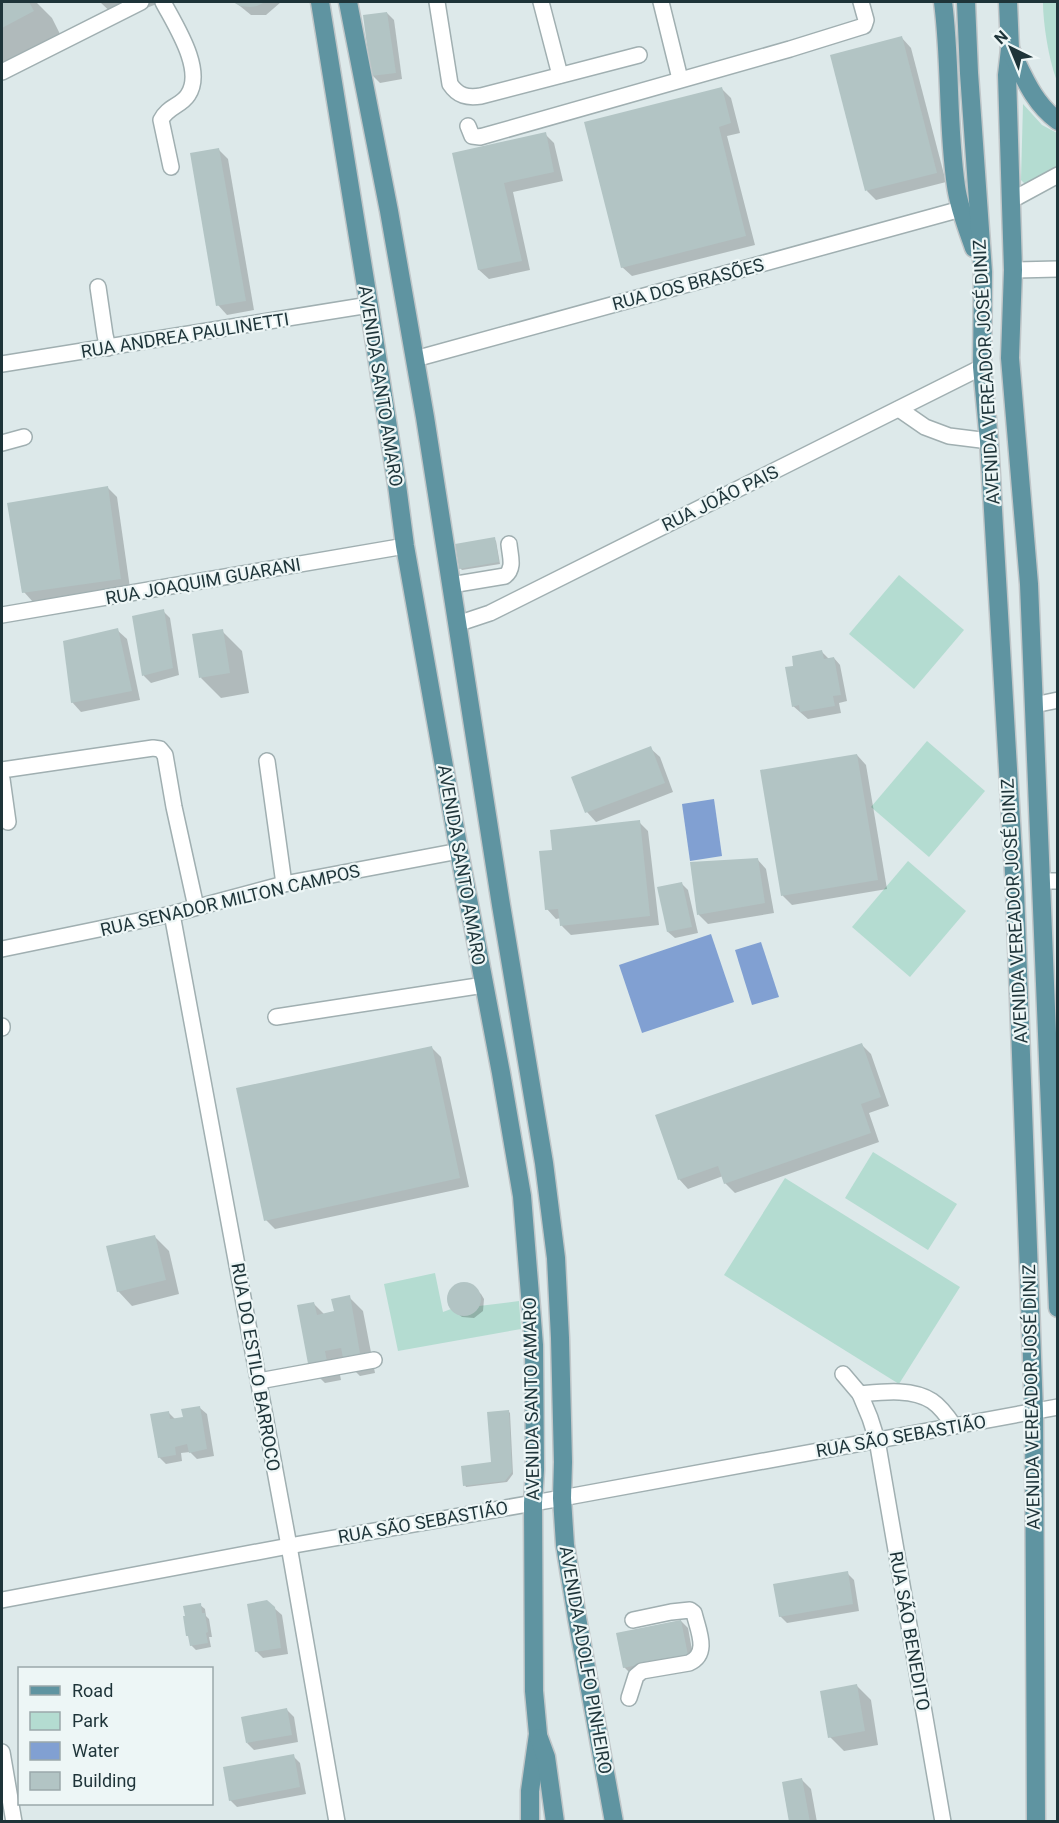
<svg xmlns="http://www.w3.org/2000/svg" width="1059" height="1823" viewBox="0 0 1059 1823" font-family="Roboto,sans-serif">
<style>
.green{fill:#b4dcd1}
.water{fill:#81a0d2}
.shadow{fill:#0003}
.building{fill:#b2c4c4}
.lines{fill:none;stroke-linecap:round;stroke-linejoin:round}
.minor-casing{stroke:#a0afb1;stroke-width:18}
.major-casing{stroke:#c0c6c8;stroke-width:21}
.minor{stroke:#fff;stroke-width:15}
.major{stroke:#5f94a1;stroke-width:18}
.labels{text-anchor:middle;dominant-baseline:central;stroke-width:4.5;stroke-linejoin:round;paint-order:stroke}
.street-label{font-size:18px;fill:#1e3439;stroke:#edf6f6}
</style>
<rect width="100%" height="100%" fill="#dde9ea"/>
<g class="green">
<path d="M 1043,2 L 1057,2 L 1057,81 C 1049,61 1043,24 1043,2 Z"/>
<polygon points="1023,104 1042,125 1057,133 1058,169 1034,183 1025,184 1021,180"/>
<polygon points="899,575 964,630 914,689 849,634"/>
<polygon points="927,741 985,791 929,857 871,807"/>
<polygon points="908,861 966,911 910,977 852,927"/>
<polygon points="873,1152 957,1204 928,1250 845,1198"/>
<polygon points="785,1178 960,1287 899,1384 724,1275"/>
<path d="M 435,1273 L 443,1312 L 451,1309 C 461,1318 471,1317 479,1306 L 519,1301 L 521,1329 L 398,1351 L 384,1284 Z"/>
</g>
<g class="water">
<polygon points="714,799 722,856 690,861 682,804"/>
<polygon points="711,934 734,1002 642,1033 619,965"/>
<polygon points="761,942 779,997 752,1005 735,950"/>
</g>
<g class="shadow">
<polygon points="2,2 36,2 52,18 65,44 2,76"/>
<polygon points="100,2 162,2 118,19"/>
<polygon points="235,2 281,2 266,15 251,15"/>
<polygon points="387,13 394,20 402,79 380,83 373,76"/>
<polygon points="902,38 911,48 946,182 876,200 867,191"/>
<polygon points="721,88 731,98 740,133 727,136 755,245 632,276 622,267"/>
<polygon points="545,134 554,143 563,181 513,192 530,270 489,279 479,270 454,154"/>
<polygon points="219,150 228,159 254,310 227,315 218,305"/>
<polygon points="108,488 117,497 130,588 33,602 24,592"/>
<polygon points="494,539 496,541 500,564 462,570 460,568"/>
<polygon points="163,611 170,618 179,675 151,683 144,676 133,618"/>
<polygon points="117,630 127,639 140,700 81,712 72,702"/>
<polygon points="222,631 242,651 249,693 221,698 201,678"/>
<polygon points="822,652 829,659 834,658 840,665 847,701 839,703 841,713 808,719 793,706 795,667"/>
<polygon points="650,748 660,757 673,792 596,822 587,812 573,777"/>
<polygon points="857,755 866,765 887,889 792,905 783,896 762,771"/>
<polygon points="639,822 648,831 659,925 571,935 562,926 561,918 556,919 547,909 554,851"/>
<polygon points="757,859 766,869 774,913 708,924 699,915 692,863"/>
<polygon points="681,883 688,890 698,933 675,938 668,932"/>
<polygon points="862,1045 871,1054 889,1106 869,1113 879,1142 735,1193 725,1183 723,1176 688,1189 679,1179"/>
<polygon points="432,1048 441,1057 469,1187 275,1229 266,1220"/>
<polygon points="155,1237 169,1251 179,1294 132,1306 118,1291"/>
<polygon points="459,1284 471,1285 481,1294 484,1299 483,1311 474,1318 462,1317 452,1309 450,1303 451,1292"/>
<polygon points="349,1297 363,1311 375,1373 360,1376 347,1363 338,1365 341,1380 325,1383 311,1369 314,1304 325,1315 335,1313"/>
<polygon points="200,1408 207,1414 214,1456 197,1459 190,1452 181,1453 182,1461 166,1464 159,1457 169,1413 176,1420 184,1418"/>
<polygon points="508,1411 510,1413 513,1474 507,1482 466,1487 465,1485 493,1463"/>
<polygon points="847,1573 854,1580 859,1611 787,1623 780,1616"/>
<polygon points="200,1605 205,1609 206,1616 209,1619 212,1637 209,1637 211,1647 196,1650 191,1645"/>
<polygon points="274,1608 282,1615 288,1654 263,1658 256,1651"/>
<polygon points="681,1621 688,1628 694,1661 631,1674 624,1667"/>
<polygon points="857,1686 871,1700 878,1745 844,1751 830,1737"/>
<polygon points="287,1710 294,1717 298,1742 254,1750 247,1743"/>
<polygon points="293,1756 300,1763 306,1794 237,1807 230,1800"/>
<polygon points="802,1780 811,1789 817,1822 790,1822"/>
</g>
<g class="building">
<polygon points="2,2 29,2 34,11 2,28"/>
<polygon points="233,2 265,2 257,6 250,7 240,6"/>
<polygon points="387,12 396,73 371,76 363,15"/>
<polygon points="902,36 937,173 865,191 830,55"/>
<polygon points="722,87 731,123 719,127 746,236 621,268 584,122"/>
<polygon points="546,132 554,172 504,183 522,261 478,270 452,153"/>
<polygon points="219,148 246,301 216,306 190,153"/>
<polygon points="108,486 121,579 22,593 7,503"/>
<polygon points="495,537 499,562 459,569 455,544"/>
<polygon points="164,609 173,668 142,676 132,616"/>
<polygon points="118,628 132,691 71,703 63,641"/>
<polygon points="223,629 230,673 199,678 192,634"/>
<polygon points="822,650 824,659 834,657 841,695 833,696 835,706 800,712 799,705 792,707 785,667 793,666 792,656"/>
<polygon points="651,746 665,783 585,813 571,777"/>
<polygon points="857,754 878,880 781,896 760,770"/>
<polygon points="640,820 650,916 560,926 558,909 545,910 539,851 552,850 550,830"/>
<polygon points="758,858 765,903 697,915 690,862"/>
<polygon points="682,882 692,927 667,932 657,887"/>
<polygon points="862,1043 881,1097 861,1104 871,1133 724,1184 718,1166 678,1180 655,1115"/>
<polygon points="432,1046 460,1178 264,1221 236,1088"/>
<polygon points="155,1235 166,1280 117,1292 106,1246"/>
<circle cx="464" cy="1299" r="17"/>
<polygon points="350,1295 361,1359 344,1363 341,1348 325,1351 328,1366 309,1369 297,1305 314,1302 317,1315 334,1311 331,1299"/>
<polygon points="200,1406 207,1449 189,1453 187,1444 175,1447 176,1455 158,1458 150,1414 169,1411 170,1419 183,1417 181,1409"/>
<polygon points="509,1410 512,1472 505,1481 463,1486 461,1466 491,1462 487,1412"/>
<polygon points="848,1571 853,1604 779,1617 773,1584"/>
<polygon points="267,1600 275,1607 281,1648 255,1652 247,1604"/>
<polygon points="201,1603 202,1613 205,1613 208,1632 206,1633 208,1643 190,1646 188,1636 186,1636 183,1616 185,1616 183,1606"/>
<polygon points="681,1620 688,1655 623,1668 616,1633"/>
<polygon points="857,1684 865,1731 828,1738 820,1691"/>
<polygon points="287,1708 292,1735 246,1743 241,1717"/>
<polygon points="294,1754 300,1787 229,1801 223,1767"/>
<polygon points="802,1778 810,1822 789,1822 782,1782"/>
</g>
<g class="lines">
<g class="minor-casing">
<g id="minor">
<path d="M 163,2 C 175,25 205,70 188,95 C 181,106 167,107 161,120 L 171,167"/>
<path d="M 437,2 L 450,84 C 458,96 467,98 481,96 L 639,55"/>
<polyline points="541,2 560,75"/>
<polyline points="661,2 680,79"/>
<polyline points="2,72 141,2"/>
<polyline points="468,126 472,136 480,137 790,49 864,26 866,20 861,2"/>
<polyline points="1012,200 1058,175"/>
<polyline points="1013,270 1058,269"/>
<polyline points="98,287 105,335 108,348"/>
<polyline points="415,359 961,209"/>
<polyline points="2,364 369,305"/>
<polyline points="899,409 925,427 949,436 989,441"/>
<polyline points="2,443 24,437"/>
<path d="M 451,585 L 505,576 C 515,568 510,556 509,544"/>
<polyline points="2,615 405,546"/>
<polyline points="457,624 490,613 982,367"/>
<polyline points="1034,705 1058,700"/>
<polyline points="267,761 284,884"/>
<polyline points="2,770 153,748 160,749 165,755 174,807 196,907"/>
<polyline points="2,779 8,822"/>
<polyline points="1042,881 1058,881"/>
<polyline points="172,914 289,1546 337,1822"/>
<polyline points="2,949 172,914 284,884 459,851"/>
<polyline points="276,1017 484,985"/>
<polyline points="2,1026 2,1028"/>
<polyline points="843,1374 860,1394 870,1418 877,1440 943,1822"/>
<polyline points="259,1381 374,1360"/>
<path d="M 860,1394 C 882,1392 912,1388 932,1401 C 941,1407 948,1417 954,1426"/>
<polyline points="2,1600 289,1546 562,1498 1058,1407"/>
<path d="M 629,1698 L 636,1676 L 642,1671 L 689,1663 C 710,1654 698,1630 694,1613 L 690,1610 L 671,1612 L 633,1620"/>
<polyline points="2,1752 14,1822"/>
</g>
</g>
<g class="major-casing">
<g id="major">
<polyline points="320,2 369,305 397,485 405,546 459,851 501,1073 522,1196 534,1345 535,1470 533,1503 534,1691 538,1734 530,1791 530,1822"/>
<polyline points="348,2 389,211 425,417 501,905 544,1163 556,1258 560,1338 563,1462 562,1498 565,1545 577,1618 614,1822"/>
<path d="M 943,2 C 951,63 947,125 956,186 C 959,208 967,228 974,248"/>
<polyline points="966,2 969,73 983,272 982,367 989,441 1015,890 1034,1412 1036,1822"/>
<polyline points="1008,2 1010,49 1007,75 1013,270 1010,358 1029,584 1058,1308"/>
<path d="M 1010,49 C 1023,75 1033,103 1058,121"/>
<polyline points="539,1738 546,1757 555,1822"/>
</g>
</g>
<use href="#minor" class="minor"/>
<use href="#major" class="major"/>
</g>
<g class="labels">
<g class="street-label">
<text transform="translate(688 284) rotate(-15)">RUA DOS BRASÕES</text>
<text transform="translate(185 335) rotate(-9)">RUA ANDREA PAULINETTI</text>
<text transform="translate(986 372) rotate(-93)">AVENIDA VEREADOR JOSÉ DINIZ</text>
<text transform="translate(381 386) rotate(81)">AVENIDA SANTO AMARO</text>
<text transform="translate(720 498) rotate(-26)">RUA JOÃO PAIS</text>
<text transform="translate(203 581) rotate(-10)">RUA JOAQUIM GUARANI</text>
<text transform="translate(462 865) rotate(80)">AVENIDA SANTO AMARO</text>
<text transform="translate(230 900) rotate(-13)">RUA SENADOR MILTON CAMPOS</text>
<text transform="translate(1014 911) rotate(-93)">AVENIDA VEREADOR JOSÉ DINIZ</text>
<text transform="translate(256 1367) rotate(80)">RUA DO ESTILO BARROCO</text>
<text transform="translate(1031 1397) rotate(-91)">AVENIDA VEREADOR JOSÉ DINIZ</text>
<text transform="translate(531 1399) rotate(-91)">AVENIDA SANTO AMARO</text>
<text transform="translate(901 1436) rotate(-10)">RUA SÃO SEBASTIÃO</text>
<text transform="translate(423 1522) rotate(-10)">RUA SÃO SEBASTIÃO</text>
<text transform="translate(910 1631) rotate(80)">RUA SÃO BENEDITO</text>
<text transform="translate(586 1660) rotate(80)">AVENIDA ADOLFO PINHEIRO</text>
</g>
</g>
<rect width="1059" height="1823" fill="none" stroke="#1e3439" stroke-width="6"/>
<rect x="18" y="1667" width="195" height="138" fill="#edf6f6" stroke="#9aa8aa" stroke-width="1.5"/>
<rect x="30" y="1686" width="30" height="9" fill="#5f94a1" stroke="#9aa8aa" stroke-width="1.5"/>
<text x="72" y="1697" font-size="18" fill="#1e3439">Road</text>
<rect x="30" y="1712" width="30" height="18" fill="#b4dcd1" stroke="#9aa8aa" stroke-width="1.5"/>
<text x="72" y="1727" font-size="18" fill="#1e3439">Park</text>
<rect x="30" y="1742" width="30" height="18" fill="#81a0d2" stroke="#9aa8aa" stroke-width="1.5"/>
<text x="72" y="1757" font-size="18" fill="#1e3439">Water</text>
<rect x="30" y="1772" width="30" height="18" fill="#b2c4c4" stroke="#9aa8aa" stroke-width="1.5"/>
<text x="72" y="1787" font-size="18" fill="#1e3439">Building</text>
<g transform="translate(1011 48) rotate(317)" stroke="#edf6f6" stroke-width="4.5" paint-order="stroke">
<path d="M0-4.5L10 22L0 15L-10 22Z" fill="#1e3439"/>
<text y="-9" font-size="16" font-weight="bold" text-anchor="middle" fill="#1e3439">N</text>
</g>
</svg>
